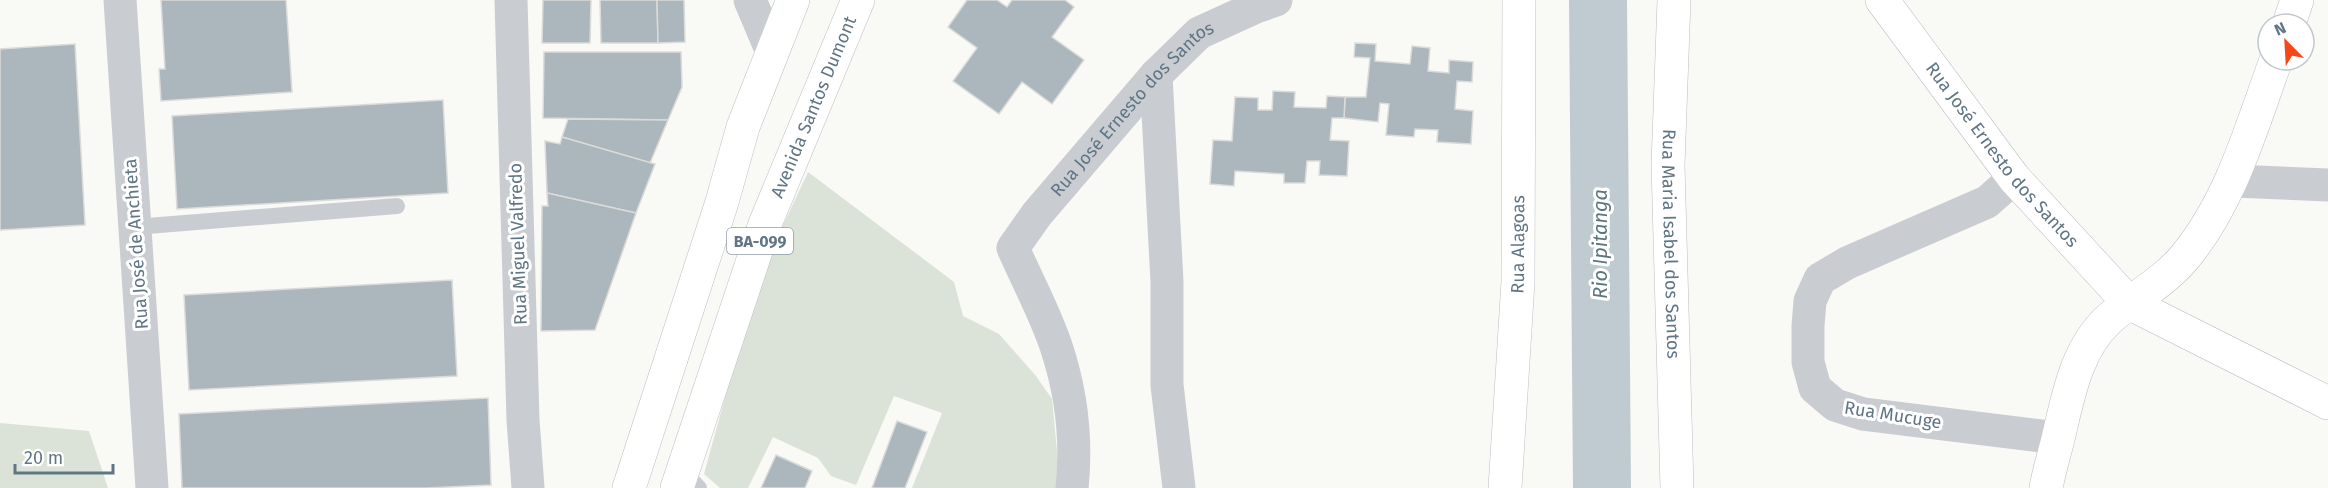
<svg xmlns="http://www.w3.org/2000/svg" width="2328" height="488" viewBox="0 0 2328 488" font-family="'Fira Sans',sans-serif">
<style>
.green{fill:#dbe2d7}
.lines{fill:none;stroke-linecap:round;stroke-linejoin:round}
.river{stroke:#bfcbd0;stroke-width:58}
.building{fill:#acb6bd;stroke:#dbdbd9;stroke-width:1.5}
.secondary-casing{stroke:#b8bfc4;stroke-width:34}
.primary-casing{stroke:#bcc0c4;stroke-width:34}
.highway-casing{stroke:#bbbfc2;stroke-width:34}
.lane{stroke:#c9cdd1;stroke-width:16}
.street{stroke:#c9cdd1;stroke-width:33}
.secondary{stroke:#fff;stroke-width:33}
.primary{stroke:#fff;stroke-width:33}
.highway{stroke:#fff;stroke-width:33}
.labels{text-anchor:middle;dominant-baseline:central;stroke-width:6;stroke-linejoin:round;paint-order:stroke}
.shield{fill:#fff;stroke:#909faa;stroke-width:1.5}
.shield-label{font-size:16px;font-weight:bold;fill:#617685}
.street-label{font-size:18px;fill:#617685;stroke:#fff}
.water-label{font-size:20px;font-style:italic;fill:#5c767e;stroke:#fff}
</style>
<rect width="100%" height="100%" fill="#f9f9f6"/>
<g class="green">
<polygon points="808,172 954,282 963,316 999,334 1036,376 1052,399 1060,483 1058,488 912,488 942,413 894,396 856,485 831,476 818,458 773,437 748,488 720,488 704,474 757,281"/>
<polygon points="0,423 89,431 108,488 0,488"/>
</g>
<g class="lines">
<polyline class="river" points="1598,0 1602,488"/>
</g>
<g class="building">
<polygon points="161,0 286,0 292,92 161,101 159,69 165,69"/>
<polygon points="543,0 591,0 590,43 542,43"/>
<polygon points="600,0 657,0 658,43 601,43"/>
<polygon points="657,0 684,0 685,42 658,43"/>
<polygon points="967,0 997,0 1007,7 1012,0 1065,0 1074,7 1052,37 1084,60 1052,104 1022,82 999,114 953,81 977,48 948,27"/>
<polygon points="1355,43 1376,44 1375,61 1410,64 1412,46 1430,48 1428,71 1449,73 1449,60 1473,62 1472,82 1457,81 1455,109 1473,111 1471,144 1437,142 1438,130 1415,129 1414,137 1386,135 1389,104 1380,103 1378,122 1344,118 1345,97 1366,97 1370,58 1354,57"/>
<polygon points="75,44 85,225 0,230 0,49"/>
<polygon points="544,52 681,52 682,87 668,120 543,118"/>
<polygon points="1273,91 1295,92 1294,107 1326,108 1327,96 1345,97 1344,118 1332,118 1330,140 1349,141 1347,176 1319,175 1320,161 1307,161 1305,183 1284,183 1284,174 1235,171 1234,186 1210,184 1213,140 1232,141 1235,97 1258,98 1258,110 1272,110"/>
<polygon points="443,100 448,193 177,209 172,116"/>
<polygon points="568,119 668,120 650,163 562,137"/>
<polygon points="562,137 655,164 636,213 547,193 545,141 560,144"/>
<polygon points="547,193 636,213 595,330 541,331 542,206 548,206"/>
<polygon points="452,280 457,376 189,390 184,295"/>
<polygon points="488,398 491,485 426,488 182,488 179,414"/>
<polygon points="897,421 927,432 905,488 872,488"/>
<polygon points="776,455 812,471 805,488 761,488"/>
</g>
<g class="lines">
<g class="secondary-casing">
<g id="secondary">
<path id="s2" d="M 1674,0 L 1668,165 L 1677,488"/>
<path id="s3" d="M 1882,0 L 2014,178 L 2129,303 L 2328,403"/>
<polyline points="2289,24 2297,0"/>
<path d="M 2046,488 C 2049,471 2054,455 2058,439 C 2068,397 2076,349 2109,319 C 2133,298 2163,283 2184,258 C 2231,202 2251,128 2276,60"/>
</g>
</g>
<g class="primary-casing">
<g id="primary">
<path id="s4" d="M 1505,488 L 1518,282 L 1519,0"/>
</g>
</g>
<g class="highway-casing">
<g id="highway">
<polyline points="629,488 722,202 743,127 793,0"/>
<path id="s5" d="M 677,488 L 765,224 L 858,0"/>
</g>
</g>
<g class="lane">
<polyline points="135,227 397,206"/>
<polyline points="682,470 699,488"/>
</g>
<g class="street">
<polyline points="120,0 152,488"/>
<polyline points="511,0 523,420 528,488"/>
<polyline points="750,0 772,52"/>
<polyline points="1156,75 1167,282 1167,385 1179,488"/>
<polyline points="2014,178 1987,202 1847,263 1820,279 1810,301 1808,326 1808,362 1815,388 1835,405 1863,414 2058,438"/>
<polyline points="2233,181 2328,185"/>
<path id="s1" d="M 1072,488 C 1077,441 1071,391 1056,346 C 1045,313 1027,280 1013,248 L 1037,214 L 1156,75 L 1199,33 L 1256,7 L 1276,0"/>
</g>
<use href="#secondary" class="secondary"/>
<use href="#primary" class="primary"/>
<use href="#highway" class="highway"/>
</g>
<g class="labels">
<rect class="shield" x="727" y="228" width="66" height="26" rx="4.5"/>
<g class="shield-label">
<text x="760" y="241">BA-099</text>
</g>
<g class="street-label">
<text stroke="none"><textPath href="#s5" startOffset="405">Avenida Santos Dumont</textPath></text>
<text stroke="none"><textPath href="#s1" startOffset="435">Rua José Ernesto dos Santos</textPath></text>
<text stroke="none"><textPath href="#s3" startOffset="196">Rua José Ernesto dos Santos</textPath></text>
<text transform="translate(136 244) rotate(-94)">Rua José de Anchieta</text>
<text transform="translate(518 244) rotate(-92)">Rua Miguel Valfredo</text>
<text stroke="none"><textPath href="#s4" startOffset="244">Rua Alagoas</textPath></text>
<text stroke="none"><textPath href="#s2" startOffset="244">Rua Maria Isabel dos Santos</textPath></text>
<text transform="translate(1893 415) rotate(9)">Rua Mucuge</text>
</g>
<g class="water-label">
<text transform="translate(1600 244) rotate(-90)">Rio Ipitanga</text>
</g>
</g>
<g transform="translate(2286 42) rotate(336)"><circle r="28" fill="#ffffff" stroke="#c0c8ce" stroke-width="1.5"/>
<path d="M0-4.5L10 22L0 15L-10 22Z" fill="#f6471a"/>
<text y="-9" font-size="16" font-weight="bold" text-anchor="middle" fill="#617685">N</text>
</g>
<path d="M15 464v9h98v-9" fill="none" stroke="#617685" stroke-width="3"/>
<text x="24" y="464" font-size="18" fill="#617685" stroke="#ffffff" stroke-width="4.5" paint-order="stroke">20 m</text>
</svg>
